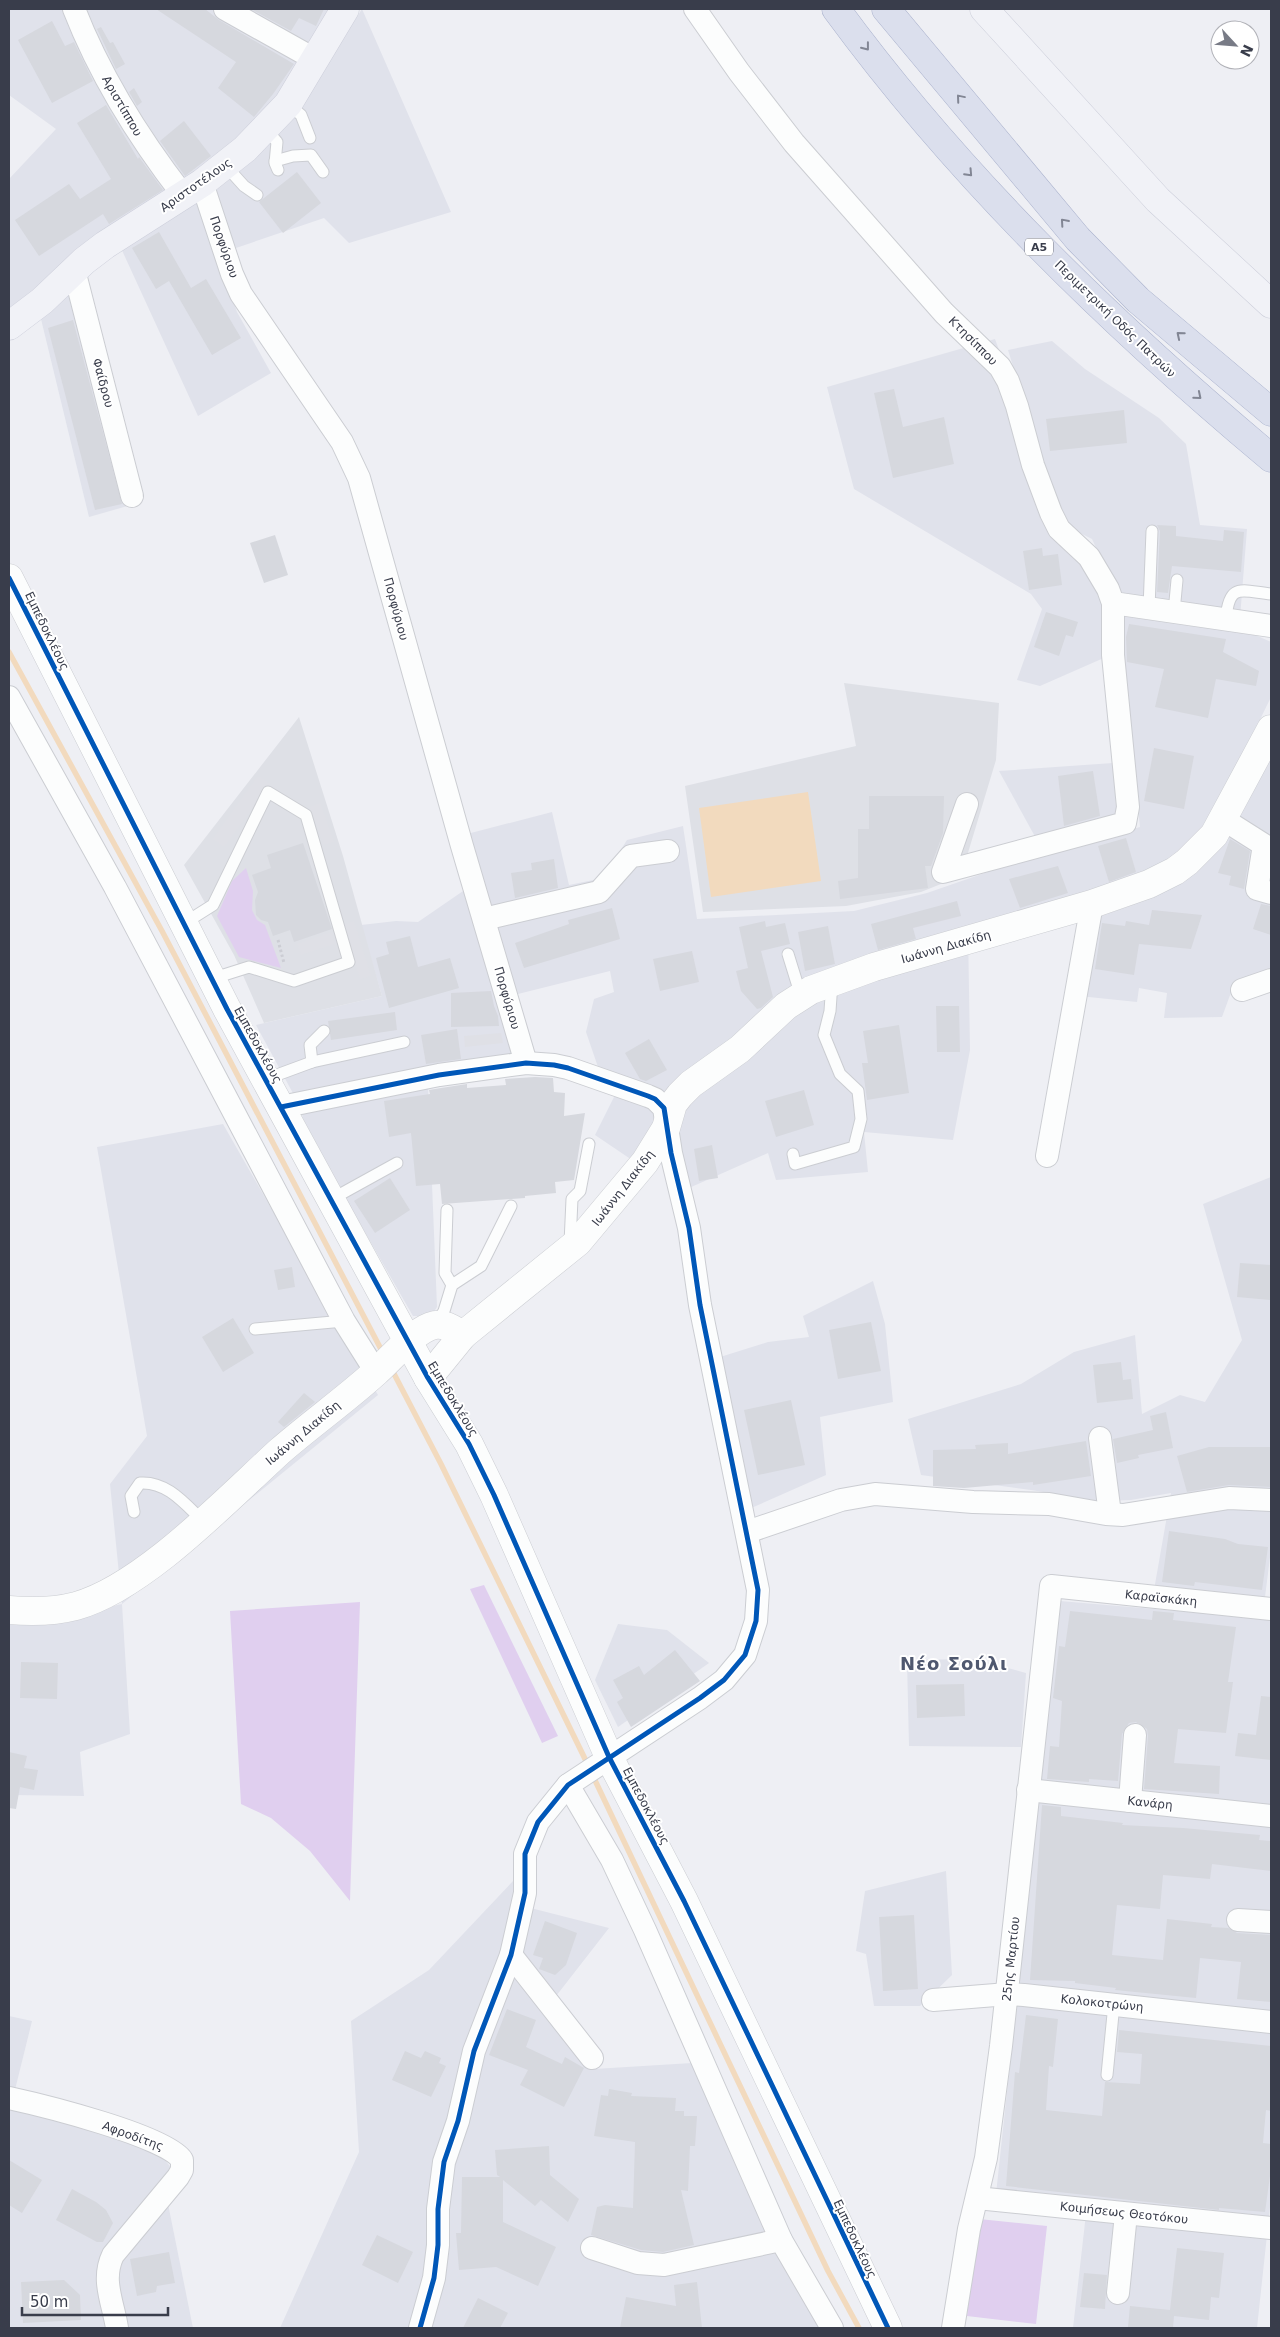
<svg xmlns="http://www.w3.org/2000/svg" width="1280" height="2337" viewBox="0 0 1280 2337" font-family="'DejaVu Sans',sans-serif">
<style>
.residential{fill:#e0e2eb}
.industrial{fill:#dee0e6}
.green{fill:#e0cfef}
.parking{fill:#dfe0e6}
.water{fill:#f2dabe}
.lines{fill:none;stroke-linecap:round;stroke-linejoin:round}
.stream{stroke:#f2dabe;stroke-width:5.5}
.building{fill:#d6d8de}
.service-casing{stroke:#cbcdd2;stroke-width:13}
.minor-casing{stroke:#cbcdd2;stroke-width:24}
.tertiary-casing{stroke:#cbcdd2;stroke-width:29}
.secondary-casing{stroke:#ccceda;stroke-width:29}
.motorway-casing{stroke:#a9b1cc;stroke-width:29}
.path{stroke:#cccdd4;stroke-width:3;stroke-dasharray:2.5 2.5;stroke-linecap:butt}
.service{stroke:#fcfdfd;stroke-width:11}
.minor{stroke:#fcfdfd;stroke-width:22}
.tertiary{stroke:#fcfdfd;stroke-width:28}
.secondary{stroke:#f1f2f7;stroke-width:28}
.motorway{stroke:#dbdfed;stroke-width:28}
.cycleway-casing{stroke:#fff;stroke-width:8}
.cycleway{stroke:#0057b8;stroke-width:5}
.oneway{stroke:#828694}
.labels{text-anchor:middle;dominant-baseline:central;stroke-width:4;stroke-linejoin:round;paint-order:stroke}
.shield{fill:#fff;stroke:#747781;stroke-width:1}
.shield-label{font-size:11px;font-weight:bold;fill:#393d4b}
.street-label{font-size:12px;fill:#393d4b;stroke:#fff}
.district-label{font-size:18px;font-weight:bold;letter-spacing:1px;fill:#4f586f;stroke:#fff}
</style>
<rect width="100%" height="100%" fill="#eeeff4"/>
<g class="residential">
<polygon points="9,9 331,9 277,97 215,159 49,277 9,311 9,179 56,129 9,95"/>
<polygon points="362,9 451,212 349,243 324,218 236,248 214,192 255,156 323,69"/>
<polygon points="199,199 237,312 271,373 198,416 120,246"/>
<polygon points="73,286 131,505 89,517 41,319"/>
<polygon points="995,339 1061,519 1008,350 1052,341 1085,369 1159,418 1186,444 1200,525 1247,529 1240,618 1120,600 1092,539 1064,525 1103,602 1106,657 1040,686 1017,680 1042,609 1031,594 854,489 827,387"/>
<polygon points="1119,611 1253,634 1271,642 1271,697 1209,824 1147,879 968,930 970,1050 953,1140 864,1132 868,1172 776,1180 768,1153 689,1188 674,1122 632,1160 595,1135 623,1079 599,1070 586,1032 594,999 614,992 610,971 514,995 467,834 552,812 569,885 603,878 627,840 683,826 697,919 854,911 927,893 1008,865 1140,827"/>
<polygon points="1271,753 1271,974 1233,987 1222,1017 1164,1018 1167,993 1139,988 1137,1002 1079,996 1093,919 1132,905 1176,883"/>
<polygon points="1113,763 1117,822 1038,842 999,771"/>
<polygon points="466,889 518,1060 295,1097 256,1025 382,996 361,925 396,921 418,922"/>
<polygon points="428,1086 437,1307 431,1316 413,1316 312,1140 303,1124 302,1112"/>
<polygon points="223,1124 378,1395 122,1604 130,1734 80,1752 84,1796 12,1795 9,1805 9,1614 65,1616 122,1604 110,1484 147,1436 97,1147"/>
<polygon points="1271,1177 1271,1549 1265,1597 1154,1590 1171,1493 1131,1500 1100,1501 1031,1490 921,1475 908,1419 1021,1384 1074,1352 1135,1335 1142,1414 1180,1395 1205,1402 1242,1340 1203,1204"/>
<polygon points="873,1281 885,1324 893,1402 820,1417 826,1475 749,1509 717,1358 768,1342 809,1337 803,1316"/>
<polygon points="1060,1601 1271,1619 1271,2198 1257,2328 1073,2328 1087,2205 996,2194"/>
<polygon points="618,1624 667,1630 709,1663 618,1727 595,1680"/>
<polygon points="975,1659 1026,1673 1021,1747 909,1746 907,1660"/>
<polygon points="946,1871 952,1975 920,2006 874,2006 866,1954 856,1951 865,1891"/>
<polygon points="513,1881 515,1904 609,1928 546,2009 594,2069 692,2063 821,2328 280,2328 359,2152 351,2021 429,1970"/>
<polygon points="9,2016 32,2021 10,2110 47,2116 148,2150 164,2159 173,2170 164,2184 193,2328 9,2328"/>
</g>
<g class="industrial">
<polygon points="844,683 999,703 996,760 961,876 921,892 846,906 703,912 685,786 856,746"/>
<polygon points="299,717 343,856 382,996 264,1023 234,955 184,865"/>
</g>
<g class="green">
<polygon points="246,868 253,891 252,910 257,920 265,925 281,968 239,957 217,916 232,881"/>
<polygon points="484,1585 558,1736 542,1743 470,1589"/>
<polygon points="360,1602 350,1901 310,1851 271,1818 241,1804 230,1611"/>
<polygon points="979,2219 1047,2226 1036,2324 967,2316"/>
</g>
<g class="parking">
<polygon points="258,776 270,784 224,847 213,839"/>
<polygon points="320,803 334,842 324,845 310,807"/>
<polygon points="354,921 371,976 360,979 344,925"/>
<polygon points="331,932 335,944 301,955 297,944"/>
<polygon points="501,1033 503,1043 465,1047 464,1036"/>
</g>
<polygon class="water" points="808,792 821,881 711,897 699,808"/>
<g class="lines">
<g class="stream">
<polyline points="9,652 162,931 383,1353"/>
<polyline points="391,1368 441,1464 588,1765"/>
<polyline points="592,1774 828,2271 859,2328"/>
</g>
</g>
<g class="building">
<polygon points="156,9 205,9 219,20 294,64 273,94 254,117 218,88 236,62"/>
<polygon points="251,9 324,9 316,26 299,18 291,31"/>
<polygon points="52,21 65,46 74,42 93,81 52,103 18,40"/>
<polygon points="101,27 110,43 113,42 125,64 116,69 97,29"/>
<polygon points="134,88 142,102 137,106 129,92"/>
<polygon points="106,105 138,159 139,157 163,190 109,224 103,214 39,256 15,220 69,184 80,199 111,179 77,123"/>
<polygon points="184,121 211,156 185,176 160,141"/>
<polygon points="297,172 321,203 283,233 259,202"/>
<polygon points="159,232 191,288 206,279 241,338 212,355 169,281 156,289 132,248"/>
<polygon points="73,320 122,504 95,510 48,328"/>
<polygon points="894,389 903,427 944,417 954,464 893,478 874,393"/>
<polygon points="1124,410 1127,443 1050,451 1046,419"/>
<polygon points="1157,525 1176,526 1176,536 1223,541 1224,530 1244,532 1241,572 1172,566 1168,593 1157,592 1160,531"/>
<polygon points="275,535 288,575 264,583 250,543"/>
<polygon points="1042,548 1043,556 1058,554 1062,585 1029,590 1023,551"/>
<polygon points="1046,612 1078,622 1073,637 1066,635 1059,656 1034,647"/>
<polygon points="1129,624 1226,639 1223,652 1259,671 1256,686 1216,679 1208,718 1155,707 1164,669 1127,662 1126,637"/>
<polygon points="1154,748 1194,756 1184,809 1144,801"/>
<polygon points="1093,771 1100,816 1064,826 1058,776"/>
<polygon points="869,796 944,796 943,833 931,866 925,866 928,888 840,899 838,881 858,878 858,829 869,829"/>
<polygon points="1126,838 1136,872 1109,882 1098,846"/>
<polygon points="1230,839 1250,851 1244,889 1229,885 1231,876 1218,873"/>
<polygon points="303,843 332,929 294,942 290,930 273,936 268,922 261,920 256,915 255,900 258,892 252,875 271,868 267,855"/>
<polygon points="554,859 558,888 515,898 511,873 532,870 531,863"/>
<polygon points="1058,866 1068,893 1020,908 1009,879"/>
<polygon points="957,901 961,916 913,928 916,939 878,950 871,924"/>
<polygon points="1261,904 1271,906 1271,935 1253,929"/>
<polygon points="612,908 620,939 524,968 515,943 569,924 568,920"/>
<polygon points="1152,910 1202,915 1191,949 1139,944 1134,975 1095,969 1102,923 1125,926 1126,921 1149,925"/>
<polygon points="765,921 766,927 785,923 790,944 761,951 773,997 761,1008 757,1009 741,991 736,971 748,968 739,927"/>
<polygon points="828,926 835,964 805,971 798,932"/>
<polygon points="410,936 418,967 450,958 459,988 389,1008 376,958 389,954 386,942"/>
<polygon points="692,951 699,982 660,991 653,959"/>
<polygon points="491,991 494,1006 498,1016 499,1026 451,1027 451,993"/>
<polygon points="936,1006 959,1006 960,1052 937,1052"/>
<polygon points="395,1012 397,1030 331,1040 328,1021"/>
<polygon points="899,1025 909,1093 867,1100 862,1063 868,1063 863,1031"/>
<polygon points="457,1029 461,1059 426,1064 421,1035"/>
<polygon points="649,1039 667,1070 646,1081 640,1079 625,1053"/>
<polygon points="535,1077 553,1078 554,1092 565,1093 564,1116 585,1113 574,1180 555,1182 556,1193 525,1196 525,1198 442,1204 440,1184 416,1186 411,1133 389,1137 384,1101 430,1094 429,1090 441,1088 467,1084 467,1088 506,1085 505,1079"/>
<polygon points="804,1090 814,1125 776,1137 765,1101"/>
<polygon points="712,1145 718,1178 699,1181 694,1149"/>
<polygon points="390,1178 410,1210 375,1233 354,1201"/>
<polygon points="1240,1263 1271,1265 1270,1300 1237,1297"/>
<polygon points="292,1267 295,1287 278,1290 274,1270"/>
<polygon points="233,1318 254,1353 223,1372 202,1337"/>
<polygon points="871,1322 881,1371 838,1379 829,1330"/>
<polygon points="1121,1362 1123,1380 1131,1379 1133,1399 1097,1403 1093,1365"/>
<polygon points="304,1393 315,1402 284,1427 278,1422"/>
<polygon points="791,1400 805,1465 758,1475 744,1410"/>
<polygon points="1166,1412 1173,1448 1138,1455 1139,1458 1117,1463 1113,1439 1153,1430 1150,1416"/>
<polygon points="1086,1441 1091,1476 1033,1485 1033,1482 964,1488 933,1486 933,1450 976,1449 975,1445 1008,1443 1008,1454"/>
<polygon points="1209,1447 1271,1447 1271,1487 1229,1485 1187,1492 1177,1456"/>
<polygon points="1169,1531 1225,1539 1238,1544 1268,1547 1262,1590 1195,1582 1194,1586 1162,1582"/>
<polygon points="1070,1611 1152,1620 1153,1611 1174,1613 1173,1620 1236,1627 1228,1682 1233,1682 1226,1733 1178,1729 1174,1763 1220,1766 1219,1794 1144,1789 1148,1736 1147,1729 1136,1722 1129,1723 1122,1734 1118,1781 1089,1779 1089,1782 1047,1779 1050,1746 1059,1747 1062,1701 1053,1698 1059,1646 1065,1647"/>
<polygon points="675,1650 700,1681 631,1727 617,1702 623,1698 613,1680 639,1666 644,1675"/>
<polygon points="21,1662 58,1663 57,1699 20,1698"/>
<polygon points="964,1684 965,1716 917,1718 916,1685"/>
<polygon points="1261,1696 1271,1697 1271,1760 1235,1756 1238,1733 1256,1735"/>
<polygon points="9,1752 27,1756 24,1768 38,1770 34,1790 20,1787 16,1809 9,1808"/>
<polygon points="1042,1805 1061,1807 1061,1816 1123,1823 1122,1825 1183,1828 1260,1835 1259,1840 1271,1841 1271,1871 1212,1864 1210,1879 1163,1875 1160,1909 1117,1905 1112,1955 1163,1960 1167,1919 1212,1924 1211,1927 1228,1928 1237,1933 1271,1935 1271,2002 1237,1999 1241,1962 1200,1958 1196,1998 1115,1990 1116,1988 1075,1983 1075,1981 1030,1980"/>
<polygon points="914,1915 918,1989 883,1991 879,1917"/>
<polygon points="545,1921 577,1933 566,1965 555,1975 539,1969 543,1958 533,1955"/>
<polygon points="507,2009 536,2020 526,2047 562,2064 565,2057 584,2068 564,2107 520,2085 528,2070 489,2055"/>
<polygon points="1026,2015 1058,2019 1053,2067 1049,2066 1046,2110 1102,2116 1105,2082 1140,2084 1142,2054 1117,2052 1119,2030 1271,2046 1271,2111 1266,2110 1263,2143 1271,2144 1270,2176 1265,2212 1219,2208 1219,2210 1006,2186 1015,2072 1019,2073"/>
<polygon points="405,2051 421,2058 425,2051 441,2058 439,2063 446,2066 431,2097 392,2080"/>
<polygon points="609,2089 632,2093 631,2096 676,2098 675,2111 684,2111 684,2116 697,2116 695,2146 690,2146 688,2191 681,2190 694,2245 663,2252 641,2250 591,2235 597,2207 605,2205 633,2208 635,2142 594,2136 601,2095 608,2096"/>
<polygon points="549,2146 550,2175 579,2199 568,2222 541,2200 535,2206 503,2180 503,2222 556,2247 538,2286 496,2267 459,2270 456,2233 461,2233 462,2177 500,2177 497,2175 495,2150"/>
<polygon points="9,2160 42,2180 22,2213 9,2205"/>
<polygon points="72,2189 96,2202 106,2210 113,2223 103,2242 97,2242 56,2220"/>
<polygon points="377,2235 413,2252 398,2283 362,2265"/>
<polygon points="1177,2248 1224,2253 1219,2298 1211,2297 1209,2320 1174,2316 1173,2328 1128,2327 1130,2306 1170,2310"/>
<polygon points="169,2252 175,2283 157,2286 156,2292 137,2296 130,2259"/>
<polygon points="1084,2273 1107,2275 1105,2309 1080,2307"/>
<polygon points="64,2280 80,2295 81,2320 23,2323 21,2282"/>
<polygon points="697,2282 702,2328 620,2328 626,2297 676,2306 674,2285"/>
<polygon points="478,2298 508,2313 500,2328 463,2328"/>
</g>
<g class="lines">
<g class="service-casing">
<g id="service">
<polyline points="288,104 301,115 310,138"/>
<polyline points="266,129 277,142 275,163 278,170"/>
<polyline points="275,161 293,156 311,155 323,172"/>
<polyline points="225,165 244,186 257,195"/>
<polyline points="1149,608 1152,531"/>
<polyline points="1174,612 1177,580"/>
<path d="M 1226,619 C 1229,582 1241,591 1271,594"/>
<polyline points="183,924 213,905 268,792 306,815 349,962 294,981 249,967 211,979"/>
<polyline points="788,954 801,996"/>
<polyline points="312,1062 310,1045 324,1031"/>
<polyline points="266,1079 312,1062 404,1042"/>
<polyline points="793,1154 795,1164 854,1147 861,1119 858,1091 840,1074 824,1035 830,1011 832,982"/>
<polyline points="330,1200 397,1163"/>
<polyline points="447,1210 445,1273 452,1285"/>
<polyline points="570,1243 572,1199 580,1191 589,1144"/>
<polyline points="437,1323 444,1311 452,1285 481,1266 511,1206"/>
<polyline points="255,1329 344,1321"/>
<path d="M 134,1512 L 131,1496 L 140,1483 C 167,1481 185,1504 203,1521"/>
<polyline points="1107,2075 1114,2004"/>
</g>
</g>
<g class="minor-casing">
<g id="minor">
<path d="M 74,9 C 101,78 138,137 183,195"/>
<polyline points="225,9 316,60"/>
<polyline points="695,9 739,72 794,143 944,313 1000,367 1008,381 1017,406 1033,465 1051,513 1059,529 1089,557 1108,589 1113,603 1271,626"/>
<polyline points="202,183 232,274 241,294 342,442 359,478 462,846 526,1063"/>
<polyline points="74,270 132,496"/>
<polyline points="9,697 115,887 344,1321 376,1372"/>
<polyline points="967,804 943,872 1125,823 1128,807 1113,655 1113,603"/>
<polyline points="1223,819 1264,845 1257,889 1271,893"/>
<polyline points="484,919 599,892 631,856 668,851"/>
<polyline points="1242,990 1271,980"/>
<polyline points="281,1107 439,1075 526,1063 554,1065 568,1068 648,1096 655,1099 664,1108 671,1153 689,1228 700,1305 758,1590 756,1621 745,1655 724,1680 700,1698 568,1785 538,1822 525,1854 525,1893 511,1955 474,2051 458,2121 444,2162 438,2209 438,2245 434,2278 420,2328"/>
<polyline points="1047,1156 1092,904"/>
<polyline points="1100,1438 1110,1514"/>
<polyline points="747,1532 841,1500 875,1494 973,1502 1049,1504 1106,1514 1123,1515 1229,1498 1271,1500"/>
<polyline points="568,1785 612,1860 645,1930 781,2240 832,2328"/>
<polyline points="1028,1790 1271,1816"/>
<polyline points="1130,1801 1135,1735"/>
<polyline points="1238,1920 1271,1922"/>
<polyline points="511,1955 592,2058"/>
<polyline points="933,2000 1008,1994 1024,1995 1271,2022"/>
<path d="M 9,2098 C 41,2105 167,2136 182,2160 L 182,2170 L 178,2177 L 113,2255 C 101,2280 113,2302 117,2328"/>
<polyline points="977,2198 1271,2228"/>
<polyline points="592,2248 638,2263 664,2265 781,2240"/>
<polyline points="1118,2293 1126,2214"/>
<polyline points="953,2328 969,2229 986,2158 1001,2046 1051,1586 1271,1609"/>
</g>
</g>
<g class="tertiary-casing">
<g id="tertiary">
<polyline points="9,578 227,1009 428,1378 469,1444 494,1495 609,1757 684,1901 888,2328"/>
<polyline points="428,1378 463,1335"/>
<path d="M 9,1610 C 32,1612 53,1612 76,1606 C 144,1587 227,1499 280,1451 C 311,1424 345,1400 376,1372 C 392,1358 415,1329 435,1325 C 445,1323 454,1330 463,1335 L 578,1242 L 645,1162 L 666,1128 L 673,1104 L 680,1095 L 691,1084 L 740,1049 L 786,1006 L 811,990 L 874,967 L 1092,904 L 1149,884 L 1175,871 L 1187,862 L 1214,835 L 1271,729"/>
</g>
</g>
<g class="secondary-casing">
<g id="secondary">
<polyline points="984,9 1158,200 1271,304"/>
<polyline points="9,326 42,301 84,261 105,245 202,183 245,149 288,104 345,9"/>
</g>
</g>
<g class="motorway-casing">
<g id="motorway">
<path d="M 836,9 C 960,178 1111,324 1271,458"/>
<polyline points="886,9 1078,239 1138,300 1271,412"/>
</g>
</g>
<polyline class="path" points="278,940 284,963"/>
<use href="#service" class="service"/>
<use href="#minor" class="minor"/>
<use href="#tertiary" class="tertiary"/>
<use href="#secondary" class="secondary"/>
<use href="#motorway" class="motorway"/>
<g class="cycleway-casing">
<g id="cycleway">
<polyline points="9,578 227,1009 428,1378 469,1444 494,1495 609,1757 684,1901 888,2328"/>
<polyline points="281,1107 439,1075 526,1063 554,1065 568,1068 648,1096 655,1099 664,1108 671,1153 689,1228 700,1305 758,1590 756,1621 745,1655 724,1680 700,1698 568,1785 538,1822 525,1854 525,1893 511,1955 474,2051 458,2121 444,2162 438,2209 438,2245 434,2278 420,2328"/>
</g>
</g>
<use href="#cycleway" class="cycleway"/>
</g>
<defs><path id="oneway-chevron" d="M-2-3.5L2.5 0L-2 3.5" fill="none" stroke-width="1.6" stroke-linecap="round" stroke-linejoin="round" transform="scale(1.25)"/></defs>
<g class="oneway">
<use href="#oneway-chevron" transform="translate(866 47) rotate(52)"/>
<use href="#oneway-chevron" transform="translate(960 98) rotate(-130)"/>
<use href="#oneway-chevron" transform="translate(969 173) rotate(47)"/>
<use href="#oneway-chevron" transform="translate(1064 222) rotate(-131)"/>
<use href="#oneway-chevron" transform="translate(1180 335) rotate(-140)"/>
<use href="#oneway-chevron" transform="translate(1198 396) rotate(40)"/>
</g>
<g class="labels">
<rect class="shield" x="1025" y="238.5" width="28" height="17" rx="4"/>
<g class="shield-label">
<text x="1039" y="247">Α5</text>
</g>
<g class="street-label">
<text transform="translate(122 106) rotate(60)">Αριστίππου</text>
<text transform="translate(196 185) rotate(-35)">Αριστοτέλους</text>
<text transform="translate(224 247) rotate(71)">Πορφύριου</text>
<text transform="translate(1115 319) rotate(44)">Περιμετρική Οδός Πατρών</text>
<text transform="translate(973 341) rotate(45)">Κτησίππου</text>
<text transform="translate(103 383) rotate(75)">Φαίδρου</text>
<text transform="translate(396 609) rotate(75)">Πορφύριου</text>
<text transform="translate(47 631) rotate(64)">Εμπεδοκλέους</text>
<text transform="translate(946 947) rotate(-16)">Ιωάννη Διακίδη</text>
<text transform="translate(507 998) rotate(74)">Πορφύριου</text>
<text transform="translate(258 1045) rotate(61)">Εμπεδοκλέους</text>
<text transform="translate(623 1188) rotate(-52)">Ιωάννη Διακίδη</text>
<text transform="translate(453 1399) rotate(59)">Εμπεδοκλέους</text>
<text transform="translate(303 1433) rotate(-40)">Ιωάννη Διακίδη</text>
<text transform="translate(1161 1598) rotate(6)">Καραϊσκάκη</text>
<text transform="translate(1150 1803) rotate(6)">Κανάρη</text>
<text transform="translate(646 1806) rotate(62)">Εμπεδοκλέους</text>
<text transform="translate(1011 1959) rotate(-84)">25ης Μαρτίου</text>
<text transform="translate(1102 2003) rotate(6)">Κολοκοτρώνη</text>
<text transform="translate(133 2136) rotate(20)">Αφροδίτης</text>
<text transform="translate(1124 2213) rotate(6)">Κοιμήσεως Θεοτόκου</text>
<text transform="translate(855 2239) rotate(65)">Εμπεδοκλέους</text>
</g>
<g class="district-label">
<text x="954" y="1663">Νέο Σούλι</text>
</g>
</g>
<rect width="1280" height="2337" fill="none" stroke="#393d4b" stroke-width="20"/>
<g transform="translate(1235 45) rotate(116)"><circle r="24" fill="#ffffff" stroke="#b0b1b7"/>
<path d="M0-4L9 19L0 12L-9 19Z" fill="#787b86"/>
<text y="-8" font-size="14" font-weight="bold" text-anchor="middle" fill="#393d4b">N</text>
</g>
<path d="M22 2307v8h146v-8" fill="none" stroke="#393d4b" stroke-width="2.5"/>
<text x="30" y="2307" font-size="15" fill="#393d4b" stroke="#ffffff" stroke-width="4" paint-order="stroke">50 m</text>
</svg>
